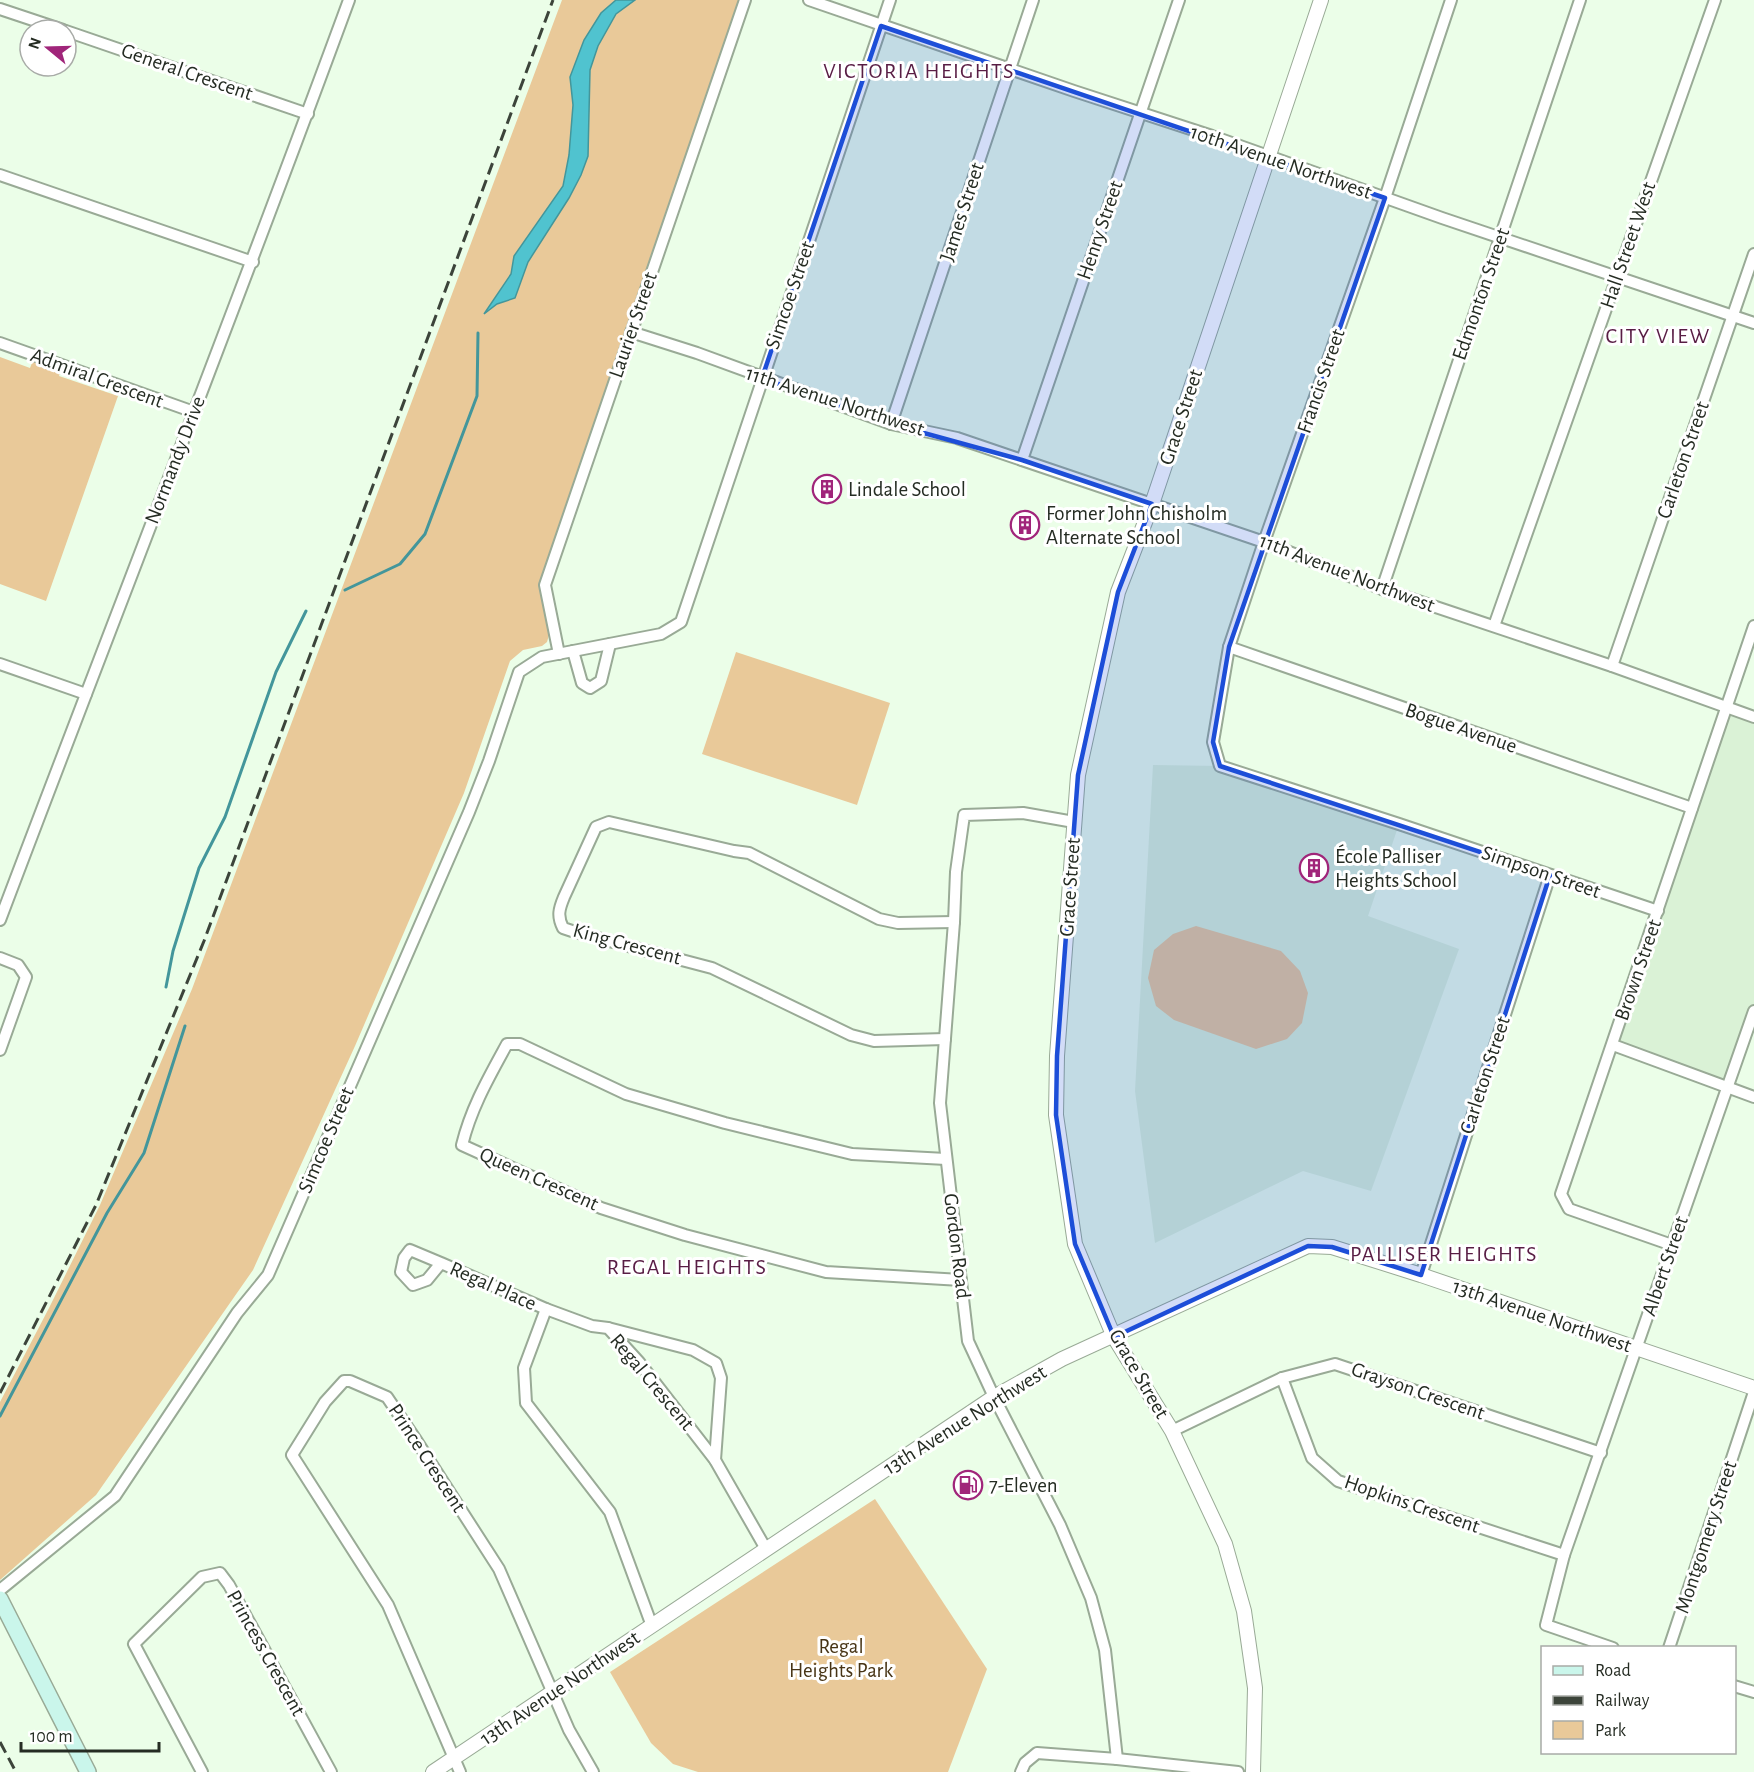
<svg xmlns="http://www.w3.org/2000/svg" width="1754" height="1772" viewBox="0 0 1754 1772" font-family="'Alegreya Sans',sans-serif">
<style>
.built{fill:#daf2d6}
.green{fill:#e9c999}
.water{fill:#50c3cf;stroke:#43969b;stroke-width:1.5}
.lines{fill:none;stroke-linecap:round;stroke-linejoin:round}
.stream{stroke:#43969b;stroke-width:3}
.minor-casing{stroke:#99aa96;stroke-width:14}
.tertiary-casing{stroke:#99aa96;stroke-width:16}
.secondary-casing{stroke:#99aa96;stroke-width:18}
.minor{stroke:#fff;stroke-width:10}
.tertiary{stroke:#fff;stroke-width:14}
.secondary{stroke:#caf6eb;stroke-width:15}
.rail{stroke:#3c443a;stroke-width:3;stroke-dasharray:12 6;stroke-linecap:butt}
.marked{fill:#1d4ed8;fill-opacity:0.2;stroke:#1d4ed8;stroke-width:4.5;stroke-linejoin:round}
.labels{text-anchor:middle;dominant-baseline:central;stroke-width:6;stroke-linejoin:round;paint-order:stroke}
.street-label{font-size:21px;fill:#252c23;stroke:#fff}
.poi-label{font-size:21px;fill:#252c23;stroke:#fff;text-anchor:start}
.park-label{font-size:21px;fill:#473415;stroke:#fff}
.neighbourhood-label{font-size:22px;letter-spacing:1.5px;fill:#581d44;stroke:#fff}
</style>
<rect width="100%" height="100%" fill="#ebfee8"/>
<g class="built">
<polygon points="1725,708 1754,717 1754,1011 1728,1087 1613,1045"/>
<polygon points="1153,765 1220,766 1399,824 1368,916 1459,949 1371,1191 1303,1171 1155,1243 1135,1091"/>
</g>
<g class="green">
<polygon points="562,0 740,0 554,541 543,582 542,597 549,635 547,642 542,646 523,650 510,661 464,793 355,1046 253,1270 96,1495 0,1580 0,1402 49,1308 100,1205 192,989"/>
<polygon points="0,357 30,368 34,358 62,367 59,376 118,396 46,601 0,584"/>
<polygon points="736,652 890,703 857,805 702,754"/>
<polygon points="1196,926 1281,951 1300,971 1308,993 1302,1023 1287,1039 1256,1049 1174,1020 1156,1006 1148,978 1154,950 1173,934"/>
<polygon points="875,1499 987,1669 948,1772 698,1772 673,1764 651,1743 610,1672"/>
</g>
<polygon class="water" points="616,0 635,0 616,14 598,46 590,70 588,156 581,175 569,198 528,262 515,298 497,304 484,314 511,274 514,256 563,186 569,155 573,105 570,77 584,40 601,13"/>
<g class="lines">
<g class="stream">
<polyline points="345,590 400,564 425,534 477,396 478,333"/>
<polyline points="166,987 173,951 199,868 225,817 276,672 306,611"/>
<polyline points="0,1416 107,1213 144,1153 185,1026"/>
</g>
<g class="minor-casing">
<g id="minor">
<polyline points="809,0 1074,91 1212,136 1442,218 1754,323"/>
<polyline points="1451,0 1385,198 1264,542 1229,647 1213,742 1220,766 1399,824 1658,911"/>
<polyline points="0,9 63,30"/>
<polyline points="66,31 308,114"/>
<polyline points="0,175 253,262"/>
<polyline points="631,332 697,353 891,424 957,438 1264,542 1382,589 1612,666 1754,717"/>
<polyline points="0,343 194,412"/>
<polyline points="891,424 1033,0"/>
<polyline points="1022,460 1179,0"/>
<polyline points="1382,589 1580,0"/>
<polyline points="1494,626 1715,0"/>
<polyline points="1229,647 1692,808"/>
<polyline points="573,651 582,683 590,688 601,681 610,644"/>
<polyline points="559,654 545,585 745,0"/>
<polyline points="0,664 86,694"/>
<polyline points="1612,666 1754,254"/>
<polyline points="1074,822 1023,813 964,815 956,872 954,922 940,1103 968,1341 994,1397 1060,1525 1091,1598 1105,1650 1117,1759"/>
<path d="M 0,920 C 116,613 236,308 349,0"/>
<polyline points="0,958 18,965 26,977 0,1050"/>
<path d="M 945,1039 L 874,1041 L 851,1035 L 712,968 L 575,932 L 563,928 C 557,916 559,909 564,897 L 596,827 L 609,822 L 734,851 L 749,853 L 879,919 L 898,923 L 954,922"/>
<polyline points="1613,1045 1754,1097"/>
<path d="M 946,1159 L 852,1154 L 725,1123 L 626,1094 L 520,1044 L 507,1044 C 489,1077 471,1108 462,1145 L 601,1208 L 685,1235 L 826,1272 L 961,1280"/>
<polyline points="1672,1245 1569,1209 1561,1194 1754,626"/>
<polyline points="441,1263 410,1250 404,1258 401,1272 413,1285 427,1280 441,1263 546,1309"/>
<polyline points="1421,1275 1550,875"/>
<polyline points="608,1328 693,1350 716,1363 721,1378 715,1460"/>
<polyline points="1282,1378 1312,1458 1338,1481 1564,1555"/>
<polyline points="1172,1431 1282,1378 1335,1364 1601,1453"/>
<polyline points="0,1590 115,1496 237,1313 268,1275 469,812 489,761 519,672 542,657 661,634 681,622 890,0"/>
<polyline points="652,1626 610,1512 526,1403 524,1368 546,1309 592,1326 608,1328 639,1362 715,1460 766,1549"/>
<polyline points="1613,1648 1546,1625 1564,1555 1754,1011"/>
<polyline points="1669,1648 1754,1392"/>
<polyline points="1734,1686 1754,1692"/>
<polyline points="202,1772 134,1644 202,1577 220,1573 229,1585 331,1772"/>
<polyline points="460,1772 388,1605 292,1455 325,1402 344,1381 350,1381 387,1397 416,1440 499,1569 569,1730 593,1772"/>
<polyline points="1021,1772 1025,1763 1037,1753 1117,1759 1238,1772"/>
</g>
</g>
<g class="tertiary-casing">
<g id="tertiary">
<polyline points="433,1772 994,1397 1062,1359 1308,1246 1332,1247 1421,1275 1754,1388"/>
<polyline points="1253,1772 1255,1688 1244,1611 1225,1544 1172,1431 1114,1337 1075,1244 1056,1115 1057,1056 1078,775 1118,592 1152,504 1321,0"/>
</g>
</g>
<g class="secondary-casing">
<polyline id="secondary" points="0,1599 88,1772"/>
</g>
<use href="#minor" class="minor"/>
<use href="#tertiary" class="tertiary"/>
<use href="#secondary" class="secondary"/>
<g class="rail">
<polyline points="0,1393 96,1205 204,941 553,0"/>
<polyline points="0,1742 16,1772"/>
</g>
</g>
<path class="marked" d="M 881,26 L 1385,198 L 1229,647 L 1213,742 L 1220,766 L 1550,875 L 1421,1275 L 1332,1247 L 1308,1246 L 1114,1337 L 1075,1244 L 1056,1115 L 1057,1056 L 1078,775 L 1118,592 L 1152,504 L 1022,460 L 891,424 L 762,378 Z"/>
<defs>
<g id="building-ring" transform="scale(1.5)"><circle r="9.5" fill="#fff" stroke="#a0257a" stroke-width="1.5"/><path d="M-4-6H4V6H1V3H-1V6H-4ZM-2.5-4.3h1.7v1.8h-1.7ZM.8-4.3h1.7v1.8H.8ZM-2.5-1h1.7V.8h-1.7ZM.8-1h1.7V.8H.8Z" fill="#a0257a"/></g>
<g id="fuel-ring" transform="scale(1.5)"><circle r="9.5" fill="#fff" stroke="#a0257a" stroke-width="1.5"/><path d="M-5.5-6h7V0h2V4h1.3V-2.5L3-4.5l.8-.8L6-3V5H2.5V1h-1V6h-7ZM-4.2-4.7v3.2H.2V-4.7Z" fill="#a0257a"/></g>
</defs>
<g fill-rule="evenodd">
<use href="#building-ring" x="827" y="489"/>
<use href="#building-ring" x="1025" y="525"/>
<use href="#building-ring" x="1314" y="868"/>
<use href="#fuel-ring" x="968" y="1485"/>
</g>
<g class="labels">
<g class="street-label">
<text transform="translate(187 72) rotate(19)">General Crescent</text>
<text transform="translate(1281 162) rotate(19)">10th Avenue Northwest</text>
<text transform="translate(962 212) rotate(-72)">James Street</text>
<text transform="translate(1100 230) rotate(-71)">Henry Street</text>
<text transform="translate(1628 245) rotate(-71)">Hall Street West</text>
<text transform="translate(1481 294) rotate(-71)">Edmonton Street</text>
<text transform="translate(790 295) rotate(-71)">Simcoe Street</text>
<text transform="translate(633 325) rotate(-71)">Laurier Street</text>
<text transform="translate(97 378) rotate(20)">Admiral Crescent</text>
<text transform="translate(1321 381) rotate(-71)">Francis Street</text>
<text transform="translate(835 401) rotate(18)">11th Avenue Northwest</text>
<text transform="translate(1181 417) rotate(-72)">Grace Street</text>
<text transform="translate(175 460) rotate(-69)">Normandy Drive</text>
<text transform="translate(1683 460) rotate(-71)">Carleton Street</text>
<text transform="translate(1347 573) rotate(21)">11th Avenue Northwest</text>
<text transform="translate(1461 728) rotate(19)">Bogue Avenue</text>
<text transform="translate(1541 872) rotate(19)">Simpson Street</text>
<text transform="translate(1070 887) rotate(-86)">Grace Street</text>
<text transform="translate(627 944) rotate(15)">King Crescent</text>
<text transform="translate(1638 970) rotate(-71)">Brown Street</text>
<text transform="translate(1485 1075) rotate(-72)">Carleton Street</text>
<text transform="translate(326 1140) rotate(-67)">Simcoe Street</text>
<text transform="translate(539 1179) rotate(24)">Queen Crescent</text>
<text transform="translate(957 1246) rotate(83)">Gordon Road</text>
<text transform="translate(1665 1266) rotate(-71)">Albert Street</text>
<text transform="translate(493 1286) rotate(24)">Regal Place</text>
<text transform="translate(1542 1316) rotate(19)">13th Avenue Northwest</text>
<text transform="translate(1139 1374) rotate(60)">Grace Street</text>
<text transform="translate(652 1382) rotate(50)">Regal Crescent</text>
<text transform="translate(1418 1391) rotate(19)">Grayson Crescent</text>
<text transform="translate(965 1420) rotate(-32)">13th Avenue Northwest</text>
<text transform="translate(427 1458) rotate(57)">Prince Crescent</text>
<text transform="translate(1412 1504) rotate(19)">Hopkins Crescent</text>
<text transform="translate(1706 1537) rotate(-72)">Montgomery Street</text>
<text transform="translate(266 1653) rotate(61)">Princess Crescent</text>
<text transform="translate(560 1688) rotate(-34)">13th Avenue Northwest</text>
</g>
<g class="poi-label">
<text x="848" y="489">Lindale School</text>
<text x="1046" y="513">Former John Chisholm<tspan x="1046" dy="24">Alternate School</tspan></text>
<text x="1335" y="856">École Palliser<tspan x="1335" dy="24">Heights School</tspan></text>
<text x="989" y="1485">7-Eleven</text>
</g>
<g class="park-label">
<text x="841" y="1646">Regal<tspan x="841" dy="24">Heights Park</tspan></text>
</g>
<g class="neighbourhood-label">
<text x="919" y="71">VICTORIA HEIGHTS</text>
<text x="1658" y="336">CITY VIEW</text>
<text x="1444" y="1254">PALLISER HEIGHTS</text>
<text x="687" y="1267">REGAL HEIGHTS</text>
</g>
</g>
<rect x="1541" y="1646" width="195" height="108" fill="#ffffff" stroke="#a8aba7" stroke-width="1.5"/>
<rect x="1553" y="1666" width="30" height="9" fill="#caf6eb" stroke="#a8aba7" stroke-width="1.5"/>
<text x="1595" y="1676" font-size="18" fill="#252c23">Road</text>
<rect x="1553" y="1696" width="30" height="9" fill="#3c443a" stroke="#a8aba7" stroke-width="1.5"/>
<text x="1595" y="1706" font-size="18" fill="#252c23">Railway</text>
<rect x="1553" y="1721" width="30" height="18" fill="#e9c999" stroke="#a8aba7" stroke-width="1.5"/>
<text x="1595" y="1736" font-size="18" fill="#252c23">Park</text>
<g transform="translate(48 48) rotate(289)"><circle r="28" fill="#ffffff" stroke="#a8aba7" stroke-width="1.5"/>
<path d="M0-4.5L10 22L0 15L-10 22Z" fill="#a0257a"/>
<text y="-9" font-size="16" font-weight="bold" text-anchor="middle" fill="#252c23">N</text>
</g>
<path d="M21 1742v9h138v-9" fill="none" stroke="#252c23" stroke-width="3"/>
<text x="30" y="1742" font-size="18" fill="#252c23" stroke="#ffffff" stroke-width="4.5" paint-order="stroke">100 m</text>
</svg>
